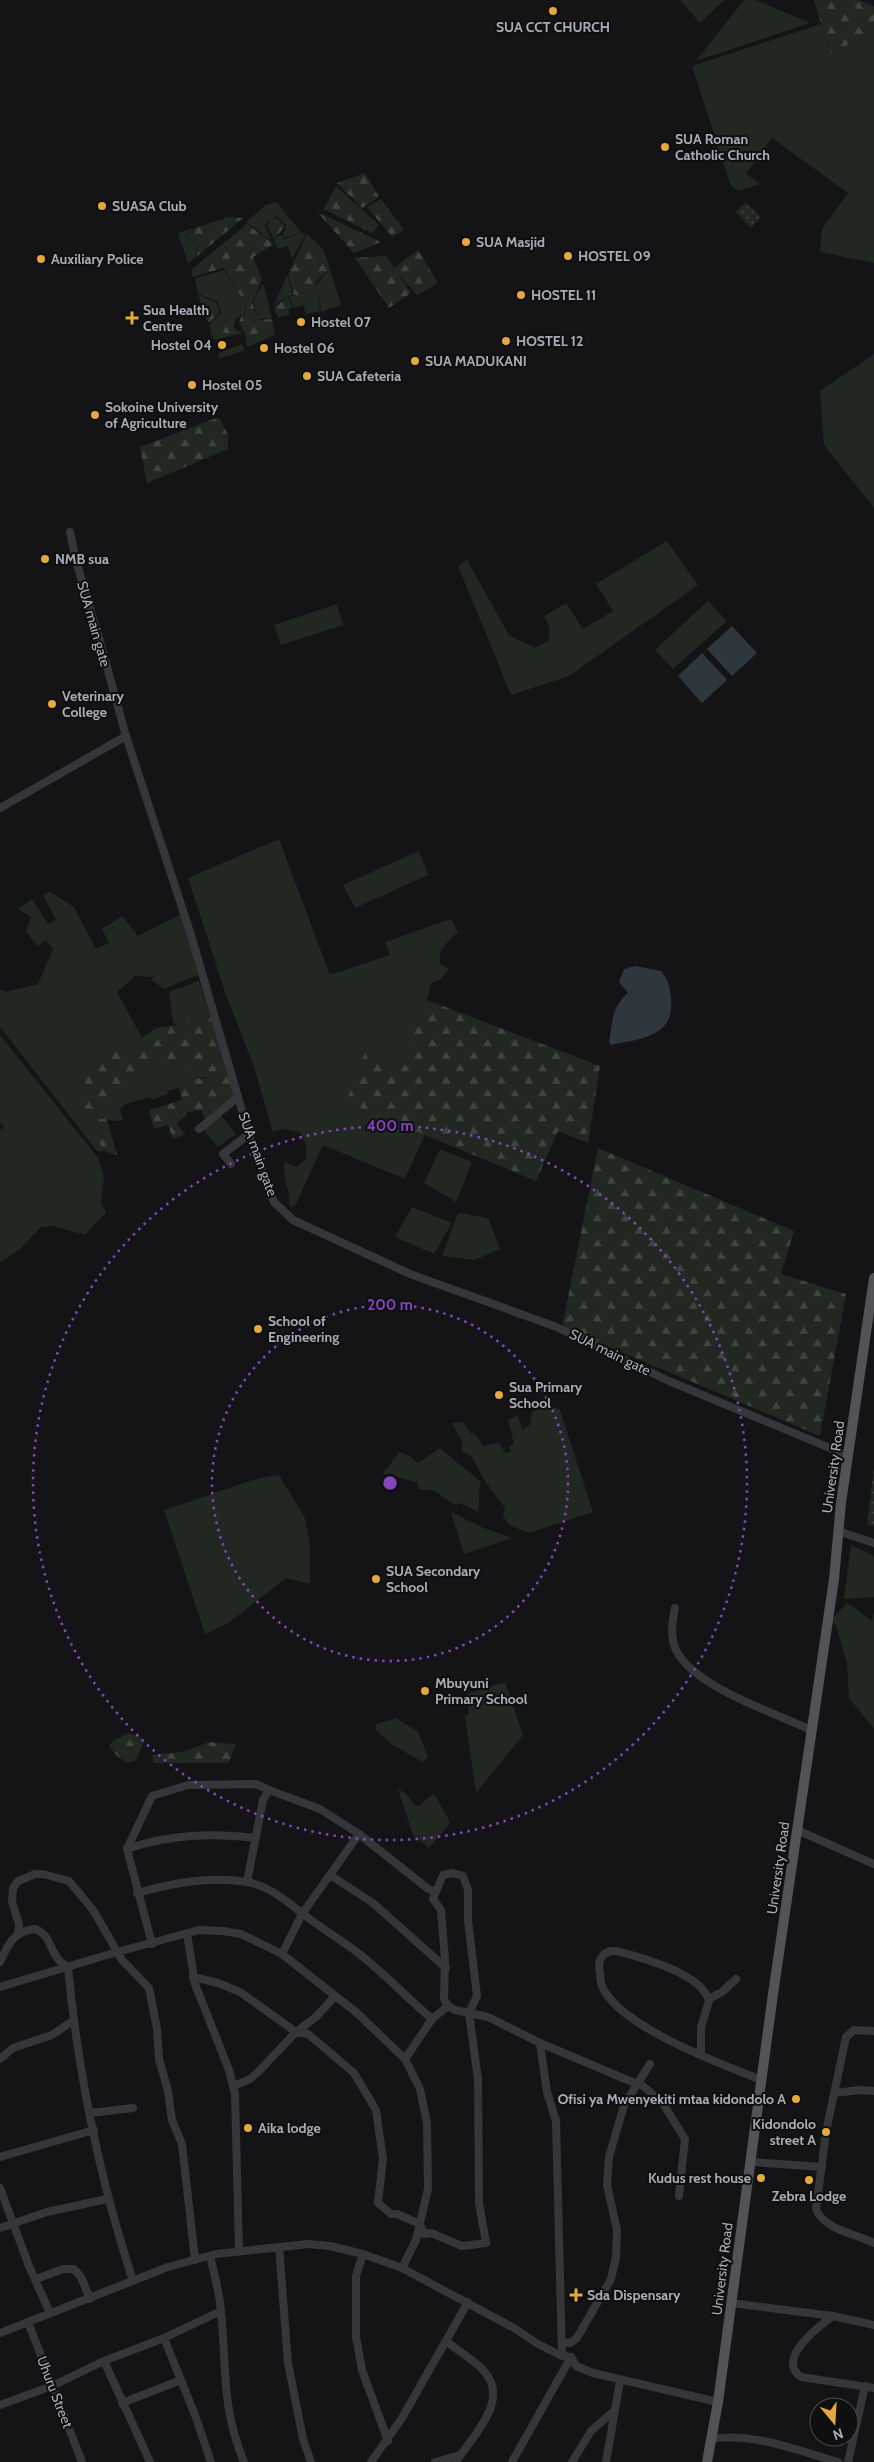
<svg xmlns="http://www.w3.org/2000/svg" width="874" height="2462" viewBox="0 0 874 2462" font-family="Cabin,sans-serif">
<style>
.grass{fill:#202821}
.forest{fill:url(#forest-firs)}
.park{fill:url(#park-dots)}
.water{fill:#2e373d}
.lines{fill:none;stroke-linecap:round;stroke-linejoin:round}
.minor{stroke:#35363a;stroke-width:8}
.major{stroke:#515359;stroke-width:10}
.ring{fill:none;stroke:#8445bd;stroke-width:2.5;stroke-dasharray:2.5 5}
.poi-dot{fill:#e5a93d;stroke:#0f0f10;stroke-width:2}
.labels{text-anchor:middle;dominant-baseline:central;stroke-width:4;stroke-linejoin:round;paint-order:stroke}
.poi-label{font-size:14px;font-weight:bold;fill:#a7abb5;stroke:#0f0f10;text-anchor:start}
.street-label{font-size:14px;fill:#a7abb5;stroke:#0f0f10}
.centre{fill:#8445bd;stroke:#0f0f10;stroke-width:2.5}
.ring-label{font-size:15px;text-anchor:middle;font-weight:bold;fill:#8445bd;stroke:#0f0f10;stroke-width:4;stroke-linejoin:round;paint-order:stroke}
</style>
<defs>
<pattern id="forest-firs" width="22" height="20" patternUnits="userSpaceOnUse" patternTransform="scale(1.25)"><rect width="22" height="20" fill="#202821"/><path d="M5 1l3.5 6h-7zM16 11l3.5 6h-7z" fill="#3e443f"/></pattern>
<pattern id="park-dots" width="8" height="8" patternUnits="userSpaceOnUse" patternTransform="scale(1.25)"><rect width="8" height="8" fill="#202821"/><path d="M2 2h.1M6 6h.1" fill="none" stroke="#3e443f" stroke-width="1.8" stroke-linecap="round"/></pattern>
</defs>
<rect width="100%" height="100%" fill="#141416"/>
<g class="grass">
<polygon points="680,0 724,0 700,23"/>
<polygon points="744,0 756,0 810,23 696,61"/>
<polygon points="821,24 830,54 857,40 874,37 874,263 820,252 822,229 848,193 772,138 746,174 760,184 739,191 731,186 692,66"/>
<polygon points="276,202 284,210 265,225 272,241 246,222 266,205"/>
<polygon points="194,228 185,236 198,245 195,257 188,264 178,233"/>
<polygon points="303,233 306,234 292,259 288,246 277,249 274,239 282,234 284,239"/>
<path d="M 330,269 L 341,305 L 321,312 L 319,291 L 320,311 L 306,314 L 303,305 L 294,308 L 289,296 L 274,305 L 287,275 L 293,295 L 290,296 C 317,295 312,287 330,269 Z"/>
<polygon points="224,270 246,305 244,314 235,319 234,328 243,333 214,340 211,333 210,323 222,313 217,301 198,294 195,278"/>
<polygon points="263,283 272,318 258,319 253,301"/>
<polygon points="242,344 245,350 219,359 218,353"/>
<polygon points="874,354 874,508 824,445 820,391"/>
<polygon points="667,541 698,585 569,676 511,695 458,566 467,560 509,635 535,648 549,640 550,628 544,616 566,603 583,629 613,611 596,584"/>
<polygon points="708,601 727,621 673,669 655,650"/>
<polygon points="337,604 343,625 281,645 274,625"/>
<path d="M 279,839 L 330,975 L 390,955 L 385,942 L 451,919 L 458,932 C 447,942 438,949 440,964 L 449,969 L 441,979 L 431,983 L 427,1000 L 400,1066 L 346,1102 L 425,1134 L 405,1179 L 323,1145 L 296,1204 L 292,1207 L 289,1204 C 291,1189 281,1177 285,1162 L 296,1167 L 306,1159 L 306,1144 L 300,1132 L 282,1129 L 273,1132 L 254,1067 L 226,995 L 188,878 Z"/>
<polygon points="419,851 428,875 355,908 343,885"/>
<path d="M 49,891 L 74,907 L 96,949 L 109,943 L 102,929 L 122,916 L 138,936 L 184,913 L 202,973 L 164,989 L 152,980 L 154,977 L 135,976 L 117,992 L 142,1038 C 137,1041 135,1046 131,1050 C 124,1055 116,1056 108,1058 L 83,1098 L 86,1111 L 104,1151 L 97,1151 L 0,1027 L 0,990 L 6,992 L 38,984 L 53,949 L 46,940 L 38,946 L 26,932 L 31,917 L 18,909 L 32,899 L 48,924 L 56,920 L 43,895 Z"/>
<polygon points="199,981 209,1012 177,1025 173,1023 169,992"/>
<polygon points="0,1035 99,1159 104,1178 101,1202 106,1212 85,1235 54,1226 41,1227 19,1250 0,1262 0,1130 4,1127 0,1122"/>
<polygon points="164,1061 185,1064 191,1068 207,1066 212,1076 189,1079 179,1088 167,1091 168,1094 151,1100 150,1097 125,1104 120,1109 123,1119 119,1121 98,1119 95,1104 98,1099 123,1075"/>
<polygon points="219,1113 236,1134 218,1147 201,1127"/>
<polygon points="440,1149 472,1162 456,1202 424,1183"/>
<polygon points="412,1207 452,1223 434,1254 395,1237"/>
<polygon points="458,1213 488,1218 500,1249 475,1260 442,1256"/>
<polygon points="548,1404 560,1410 593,1512 529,1533 509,1525 503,1516 505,1508 484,1480 472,1457 462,1451 462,1442 452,1423 463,1422 471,1434 475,1433 483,1446 499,1443 506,1454 511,1451 509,1447 514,1444 508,1420 518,1415 522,1430 530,1425 532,1412"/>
<path d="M 440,1448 L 481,1482 C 477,1494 481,1505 478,1512 L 461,1503 L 455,1505 L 435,1491 L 419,1489 L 417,1482 L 383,1474 L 399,1452 L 410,1456 L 418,1463 Z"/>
<polygon points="279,1475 305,1518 310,1546 310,1584 286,1578 227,1624 205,1634 164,1510 259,1478"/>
<polygon points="451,1512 481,1527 512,1538 464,1554"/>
<polygon points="851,1545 874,1556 874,1597 844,1599"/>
<polygon points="847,1603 872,1621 874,1611 874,1729 849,1698 847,1664 836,1625 830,1621"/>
<polygon points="505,1682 523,1735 476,1793 465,1716 469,1714 467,1694"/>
<polygon points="396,1718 418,1732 428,1757 423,1762 392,1745 375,1729 376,1724"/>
<polygon points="398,1789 406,1794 415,1805 419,1806 433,1794 436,1797 449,1820 449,1825 429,1848 413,1835"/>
</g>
<g class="forest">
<polygon points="814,0 859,0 874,6 874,37 857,40 830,54"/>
<polygon points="365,173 379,197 362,208 337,183"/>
<polygon points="336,186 379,225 372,233 324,209"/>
<polygon points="381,199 404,230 392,237 367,207"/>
<polygon points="283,211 302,233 283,238 286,225 277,216"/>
<polygon points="317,212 381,242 354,253"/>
<polygon points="228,217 243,218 196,257 199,245 186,236 195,228"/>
<polygon points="275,217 285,226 274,239 267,225"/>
<polygon points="247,224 274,244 253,257 262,280 252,302 258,320 272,319 275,335 247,347 245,333 239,322 241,317 245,314 246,305 225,270 223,268 193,277 191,270"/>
<polygon points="307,234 323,249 330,269 317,280 314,289 303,296 294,295 288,274"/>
<polygon points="418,250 438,283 417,295 398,273 411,293 389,308 355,258 386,256 394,268"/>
<polygon points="198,295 216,302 220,313 208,323"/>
<polygon points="288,297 293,308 288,310 290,314 278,318 274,307"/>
<polygon points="232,316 230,333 217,333 221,320"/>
<polygon points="219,417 228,435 228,449 147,483 140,447"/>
<polygon points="427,1000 600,1066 588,1143 558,1131 536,1181 346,1102 365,1053 400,1066"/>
<path d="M 213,1010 L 235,1096 L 206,1123 L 201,1110 L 188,1112 L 177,1124 L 185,1134 L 173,1139 L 168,1125 L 154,1129 L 149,1110 L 182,1100 L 179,1088 L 189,1079 L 206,1078 L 207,1066 L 191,1068 C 170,1054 145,1070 123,1075 L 122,1085 L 110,1099 L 98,1099 L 95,1104 L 98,1119 L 107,1119 L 117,1155 L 104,1151 C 92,1129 81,1105 79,1081 L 99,1059 L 108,1058 L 110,1047 L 121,1055 L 133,1049 L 136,1042 L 156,1028 L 177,1025 Z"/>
<polygon points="598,1148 794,1231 781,1274 846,1294 820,1436 562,1327"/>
<polygon points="129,1733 145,1739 136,1760 128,1763 117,1756 109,1746 114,1740"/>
<polygon points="209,1742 236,1744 229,1763 154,1763 152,1755 183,1752"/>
</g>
<g class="park">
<polygon points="746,202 761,217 751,228 736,212"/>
<polygon points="874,1467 874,1526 867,1525"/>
</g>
<g class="water">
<polygon points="732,626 757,653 732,676 707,649"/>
<polygon points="702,653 727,680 702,703 678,676"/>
<path d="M 635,966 L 661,971 C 669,981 670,987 671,999 C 675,1037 640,1039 611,1045 L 609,1042 C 613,1021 611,1008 628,993 L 619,982 L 624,969 Z"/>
</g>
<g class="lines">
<g class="minor">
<polyline points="70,532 76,561 99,638 126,736 191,935 250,1138 274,1202 293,1220 410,1274 554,1326 669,1381 849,1456"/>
<polyline points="0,808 126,736"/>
<polyline points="199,1129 238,1097"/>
<polyline points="231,1164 223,1154 249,1134"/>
<polyline points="838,1531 874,1543"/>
<path d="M 675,1608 C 672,1621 670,1637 676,1650 C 694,1687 775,1713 811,1730"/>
<polyline points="797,1830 874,1864"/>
<path d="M 127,1849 C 170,1834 212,1833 256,1838"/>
<polyline points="330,1875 373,1903 446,1968"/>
<polyline points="247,1882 263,1800 269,1790 320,1809 359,1834"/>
<path d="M 137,1893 C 173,1883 209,1876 246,1882 C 268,1885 285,1900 302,1913 C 319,1927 340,1939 358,1953 C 384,1973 406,1997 432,2019"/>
<polyline points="18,1933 19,1924 12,1902 13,1888 18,1881 35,1874 43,1874 69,1881 93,1910 122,1960 149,1988 157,2029 159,2059 168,2091 172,2120 182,2144 195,2260"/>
<polyline points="187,1933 195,1984 229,2070 235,2094 239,2251"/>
<polyline points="152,1944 127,1849 152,1796 188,1785 256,1784 269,1790"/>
<polyline points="282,1954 302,1914 359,1834 427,1888 435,1892"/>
<path d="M 0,1962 C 8,1944 14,1931 35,1929 C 50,1934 49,1948 58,1959 C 60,1962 65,1965 68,1967 C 78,2073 100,2180 133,2281"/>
<polyline points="193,1977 218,1983 240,1992 296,2032 308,2034 354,2073 376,2110 383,2159 378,2203 391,2214 397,2214 420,2224 424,2234 431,2233 462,2246 486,2243 479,2203 478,2079 469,2013 477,1996 468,1920 468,1890 463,1876 453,1873 443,1875 433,1899 441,1910 445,1959 444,1999 448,2006 455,2010 488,2017 540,2043 547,2092 556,2121 562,2356"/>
<polyline points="0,1987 117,1952 199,1930 223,1931 241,1934 282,1954 357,2013 405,2059 420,2089 427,2123 428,2189 416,2240 402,2268"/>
<polyline points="709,1999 722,1992 736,1979"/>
<path d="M 874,2031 L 854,2030 L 846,2037 L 826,2132 L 816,2209 C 823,2229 856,2234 874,2243"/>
<polyline points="540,2043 637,2084"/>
<path d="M 701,2055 L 701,2027 L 709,2001 C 702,1974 646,1959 621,1952 C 613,1950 607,1950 601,1958 C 598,1963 599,1968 600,1973 C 600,1979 601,1986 605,1992 C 629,2030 719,2063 761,2080"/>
<polyline points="0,2059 13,2048 52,2035 74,2020"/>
<polyline points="405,2059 432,2019 448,2006"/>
<polyline points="638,2082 662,2102 685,2139 679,2196"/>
<polyline points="234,2086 250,2079 260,2070 296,2032 316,2017 335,1996"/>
<polyline points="835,2093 859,2090 874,2091"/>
<polyline points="91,2113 133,2108"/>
<polyline points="0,2157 94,2130"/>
<polyline points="752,2162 822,2167"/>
<polyline points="0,2188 29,2266 50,2313"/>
<polyline points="0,2228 47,2212 107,2199"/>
<polyline points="279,2247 288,2363 303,2439 311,2462"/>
<polyline points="363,2254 356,2276 356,2337 362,2370 388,2441"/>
<path d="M 210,2256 C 214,2274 220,2293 221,2312 C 227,2369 221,2406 244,2462"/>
<polyline points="36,2279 63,2269 74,2269 81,2277 90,2299"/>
<polyline points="731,2303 833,2316 874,2325"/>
<path d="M 833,2316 C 819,2326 775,2359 801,2377 L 874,2388"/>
<polyline points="28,2322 82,2462"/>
<polyline points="0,2333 168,2267 216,2254 308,2244 330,2246 363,2254 402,2268 514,2328 538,2344 562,2356 571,2357 576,2366 593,2373 718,2402"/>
<polyline points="164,2338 195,2415 211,2462"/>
<path d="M 446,2341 C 458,2351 473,2359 483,2370 C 512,2400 472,2436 456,2462"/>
<polyline points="562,2342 570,2343 577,2338 611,2279 616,2257 617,2230 607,2185 609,2157 624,2105 650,2064"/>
<polyline points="104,2361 150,2462"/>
<polyline points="122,2403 181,2380"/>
<polyline points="0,2405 52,2386 104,2361 164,2338 221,2311"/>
<path d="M 711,2439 C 754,2432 798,2451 838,2462"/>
<polyline points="371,2462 402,2418 468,2302"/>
<polyline points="435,2462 460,2455"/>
<polyline points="512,2462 571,2357"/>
<polyline points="572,2462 591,2431 614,2411"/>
<polyline points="606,2462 620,2381"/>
<polyline points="848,2462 865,2386"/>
</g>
<polyline class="major" points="707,2462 718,2402 773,1994 834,1579 841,1503 874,1278"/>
</g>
<g class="ring">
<circle cx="390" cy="1483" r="178"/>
<circle cx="390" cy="1483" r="357"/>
</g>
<g class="poi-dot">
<circle cx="553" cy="11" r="5"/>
<circle cx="665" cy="147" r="5"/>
<circle cx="102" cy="206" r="5"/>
<circle cx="466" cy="242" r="5"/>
<circle cx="568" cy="256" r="5"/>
<circle cx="41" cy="259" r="5"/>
<circle cx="521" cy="295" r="5"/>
<path d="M129.5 310.5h5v5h5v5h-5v5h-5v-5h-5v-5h5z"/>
<circle cx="301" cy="322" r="5"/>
<circle cx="506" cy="341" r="5"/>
<circle cx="222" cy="345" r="5"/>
<circle cx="264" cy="348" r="5"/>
<circle cx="415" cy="361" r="5"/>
<circle cx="307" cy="376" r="5"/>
<circle cx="192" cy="385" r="5"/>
<circle cx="95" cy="415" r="5"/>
<circle cx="45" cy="559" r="5"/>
<circle cx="52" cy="704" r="5"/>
<circle cx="258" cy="1329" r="5"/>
<circle cx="499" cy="1395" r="5"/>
<circle cx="376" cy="1579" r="5"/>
<circle cx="425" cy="1691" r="5"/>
<circle cx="796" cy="2099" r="5"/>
<circle cx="248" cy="2128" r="5"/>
<circle cx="826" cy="2132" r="5"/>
<circle cx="761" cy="2178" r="5"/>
<circle cx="809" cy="2180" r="5"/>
<path d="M573.5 2287.5h5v5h5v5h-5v5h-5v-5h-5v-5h5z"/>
</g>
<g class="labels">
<g class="poi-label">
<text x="553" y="27" text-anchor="middle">SUA CCT CHURCH</text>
<text x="675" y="139">SUA Roman<tspan x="675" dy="16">Catholic Church</tspan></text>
<text x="112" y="206">SUASA Club</text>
<text x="476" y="242">SUA Masjid</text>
<text x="578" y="256">HOSTEL 09</text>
<text x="51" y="259">Auxiliary Police</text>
<text x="531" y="295">HOSTEL 11</text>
<text x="143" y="310">Sua Health<tspan x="143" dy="16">Centre</tspan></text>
<text x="311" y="322">Hostel 07</text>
<text x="516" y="341">HOSTEL 12</text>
<text x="212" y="345" text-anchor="end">Hostel 04</text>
<text x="274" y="348">Hostel 06</text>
<text x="425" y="361">SUA MADUKANI</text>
<text x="317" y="376">SUA Cafeteria</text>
<text x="202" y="385">Hostel 05</text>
<text x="105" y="407">Sokoine University<tspan x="105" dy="16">of Agriculture</tspan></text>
<text x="55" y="559">NMB sua</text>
<text x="62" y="696">Veterinary<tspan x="62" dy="16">College</tspan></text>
<text x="268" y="1321">School of<tspan x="268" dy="16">Engineering</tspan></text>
<text x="509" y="1387">Sua Primary<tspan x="509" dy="16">School</tspan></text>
<text x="386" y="1571">SUA Secondary<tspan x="386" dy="16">School</tspan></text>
<text x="435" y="1683">Mbuyuni<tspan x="435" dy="16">Primary School</tspan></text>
<text x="786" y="2099" text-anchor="end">Ofisi ya Mwenyekiti mtaa kidondolo A</text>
<text x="816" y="2124" text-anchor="end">Kidondolo<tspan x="816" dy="16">street A</tspan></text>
<text x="258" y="2128">Aika lodge</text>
<text x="751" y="2178" text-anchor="end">Kudus rest house</text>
<text x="809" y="2196" text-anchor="middle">Zebra Lodge</text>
<text x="587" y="2295">Sda Dispensary</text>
</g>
<g class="street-label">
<text transform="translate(94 624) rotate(74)">SUA main gate</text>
<text transform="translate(258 1154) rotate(70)">SUA main gate</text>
<text transform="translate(610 1352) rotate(26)">SUA main gate</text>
<text transform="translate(833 1467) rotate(-82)">University Road</text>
<text transform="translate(778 1868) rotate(-82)">University Road</text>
<text transform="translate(722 2269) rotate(-83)">University Road</text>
<text transform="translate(55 2392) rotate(69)">Uhuru Street</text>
</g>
</g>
<circle cx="390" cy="1483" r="8" class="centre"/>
<g class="ring-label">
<text x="390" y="1131">400 m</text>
<text x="390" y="1310">200 m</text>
</g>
<g transform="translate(834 2422) rotate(162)"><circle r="24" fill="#0f0f10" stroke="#4c4d52"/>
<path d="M0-4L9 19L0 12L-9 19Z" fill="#e5a93d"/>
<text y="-8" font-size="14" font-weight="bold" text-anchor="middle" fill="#a7abb5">N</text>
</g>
</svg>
